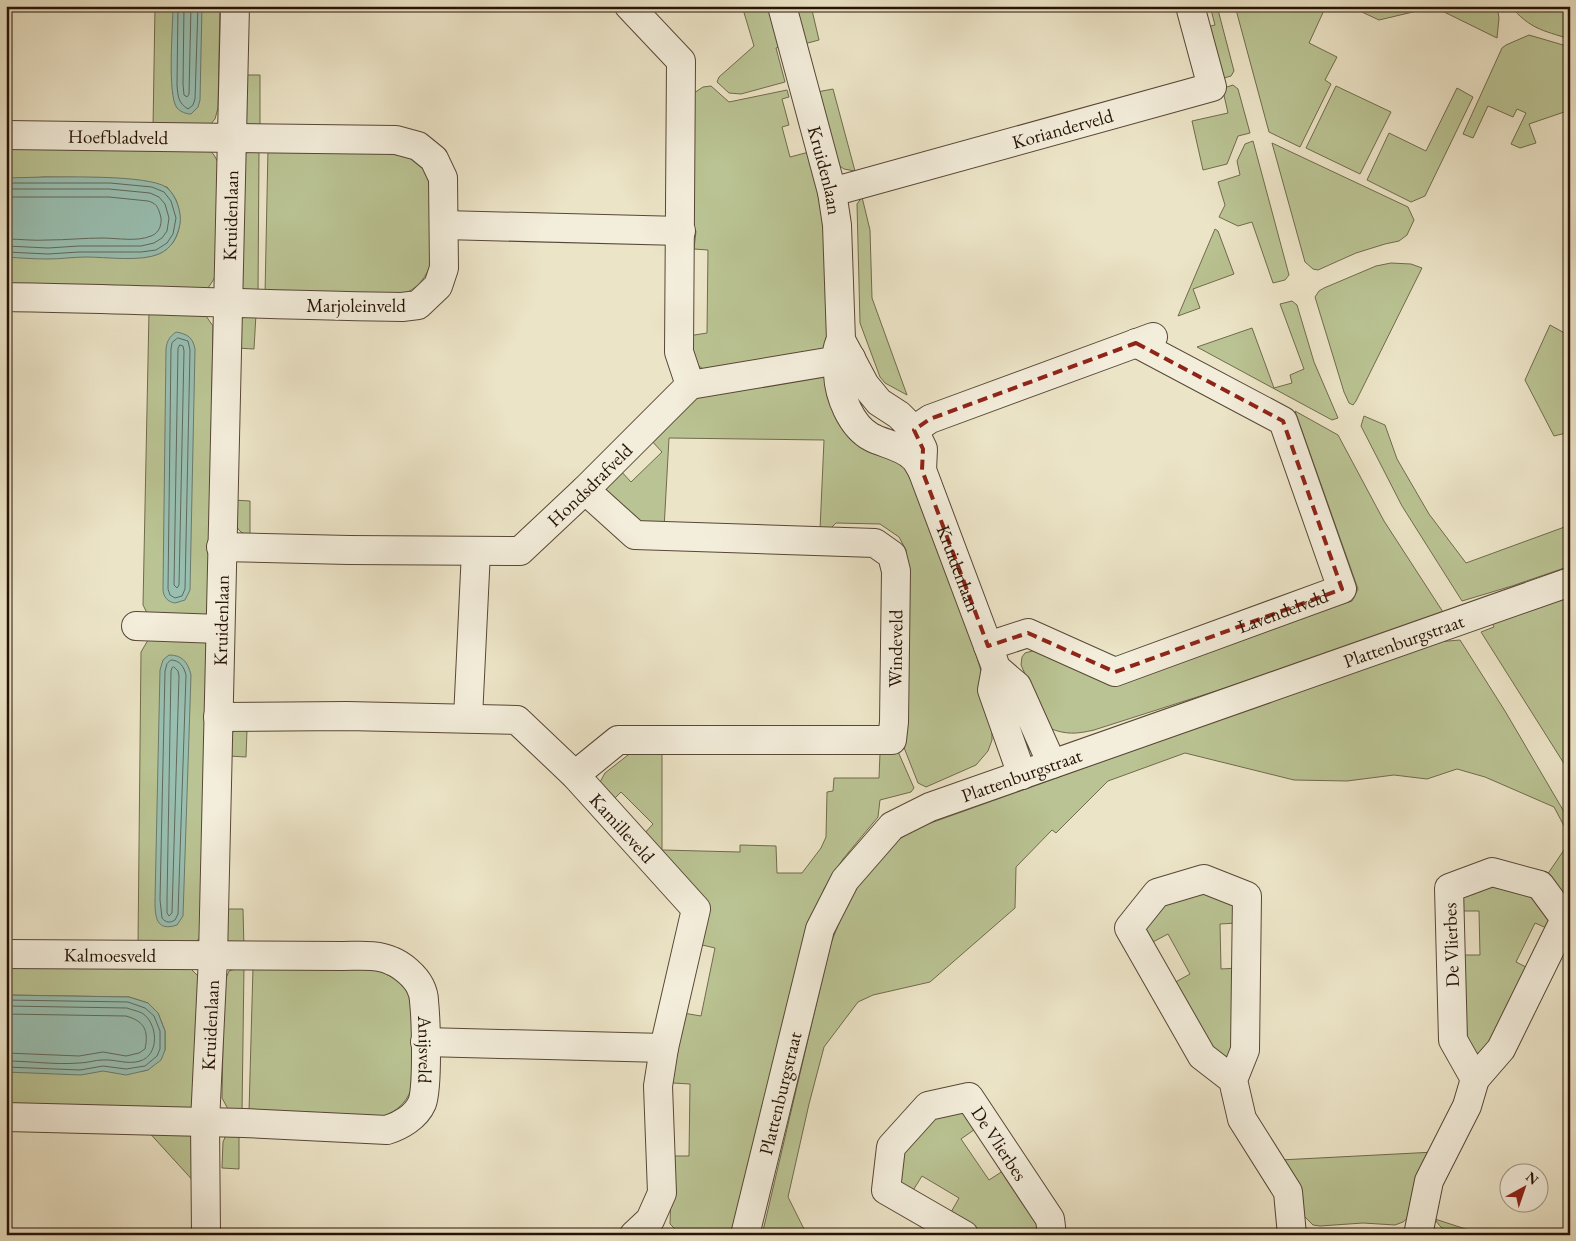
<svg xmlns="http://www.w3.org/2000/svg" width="1576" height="1241" viewBox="0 0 1576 1241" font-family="'EB Garamond',serif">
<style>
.green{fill:#bac393;stroke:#706b4c}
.water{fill:#99bfb1;stroke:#6b7a6c}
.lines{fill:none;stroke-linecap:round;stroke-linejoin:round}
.shore{stroke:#60695b;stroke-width:1}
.minor-casing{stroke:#584736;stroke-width:30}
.minor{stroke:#f3eddb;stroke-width:28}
.marked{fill:none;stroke:#8f2418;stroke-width:4;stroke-dasharray:10 6;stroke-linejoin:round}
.labels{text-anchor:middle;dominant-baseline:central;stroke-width:4;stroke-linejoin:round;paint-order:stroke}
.street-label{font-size:19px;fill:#261305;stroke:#f3eddb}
</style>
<rect width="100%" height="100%" fill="#ece4c7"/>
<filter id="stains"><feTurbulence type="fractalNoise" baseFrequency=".004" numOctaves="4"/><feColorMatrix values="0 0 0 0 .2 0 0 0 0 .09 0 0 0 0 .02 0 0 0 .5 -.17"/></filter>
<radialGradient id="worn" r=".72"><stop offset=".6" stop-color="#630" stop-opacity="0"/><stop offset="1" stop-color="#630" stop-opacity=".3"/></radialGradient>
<g class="green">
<polygon points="155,6 220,6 218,108 215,119 209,126 153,128"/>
<polygon points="742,6 771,6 782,46 776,48 785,82 741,94 729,93 717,82 719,77 754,46"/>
<polygon points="794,6 811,6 819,40 804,44"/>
<polygon points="1210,6 1217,6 1234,71 1231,76 1224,78 1220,74 1207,27 1215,25"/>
<polygon points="1235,6 1326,6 1309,43 1337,57 1325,80 1331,84 1300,147 1269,132"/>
<polygon points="1349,6 1497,6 1499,18 1497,38 1434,7 1379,20"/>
<path d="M 1510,6 L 1570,6 L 1570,39 C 1541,30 1531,29 1510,6 Z"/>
<polygon points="1529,35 1570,47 1570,110 1529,124 1536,143 1520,148 1511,144 1526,113 1517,109 1513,117 1488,106 1473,138 1463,134 1502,48 1506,45"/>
<polygon points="242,75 260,75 260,130 248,126 242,118"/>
<polygon points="1233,85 1238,89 1250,133 1238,136 1227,164 1203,170 1192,121 1228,113 1223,91 1227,87"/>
<polygon points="711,86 729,102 787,90 789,97 782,99 789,125 782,127 790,157 809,152 824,215 830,351 706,371 696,364 688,336 707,333 708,250 694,249 696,231 688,222 694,93 703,87"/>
<polygon points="1336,86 1391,112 1360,174 1306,148"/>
<polygon points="1457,88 1473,97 1425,196 1411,202 1367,180 1389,133 1426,151"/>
<polygon points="833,89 855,171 844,169 837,164 817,92"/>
<polygon points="1253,141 1289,275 1285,280 1273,283 1252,222 1238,226 1219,217 1225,205 1218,182 1240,175 1237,161 1245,144"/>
<polygon points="1272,143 1408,207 1414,220 1407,235 1399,241 1385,244 1356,253 1318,270 1313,269 1305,262"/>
<path d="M 6,144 L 209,149 L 214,155 L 218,162 L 215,275 L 214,279 L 206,291 L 6,290 L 6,253 L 143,257 C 148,256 154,256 158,254 C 180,245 184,220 176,200 C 174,196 170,191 167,187 L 110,178 L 44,177 L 6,180 Z"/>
<path d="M 268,148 L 390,151 L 416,157 L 430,177 L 430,266 C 423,284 413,291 396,297 L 265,295 Z"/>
<polygon points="252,149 259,149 258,295 242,288 239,282 243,156"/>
<polygon points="862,197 870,230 872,298 907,395 885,383 880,377 860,323 857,204"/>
<polygon points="1215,229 1218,231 1234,274 1193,289 1200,308 1178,316"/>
<polygon points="1391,263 1411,264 1422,268 1356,401 1353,405 1349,403 1344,392 1315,297 1319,291 1324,288 1376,266"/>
<polygon points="1292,301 1297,305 1314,362 1338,418 1332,420 1197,347 1252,328 1274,388 1292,383 1290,375 1304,369 1280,304"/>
<polygon points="149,311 201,313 206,316 213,326 208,621 151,621 143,605"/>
<polygon points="256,314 254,349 237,348 239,321 247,315"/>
<polygon points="1550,325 1570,336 1570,432 1554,436 1525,380"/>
<polygon points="830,366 831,381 903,460 954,581 987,691 992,727 992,740 988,751 976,765 926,787 918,783 901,740 906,611 906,550 899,537 880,524 836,523 829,530 820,530 824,440 669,438 664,529 647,528 609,500 606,489 619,469 631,482 662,452 650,439 695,398"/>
<path d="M 1295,411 L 1338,435 L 1384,521 L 1443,612 L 1291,667 L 1094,730 C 1077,734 1066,735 1049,728 L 1021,665 L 1022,657 L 1025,653 L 1036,650 L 1040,645 L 1117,685 L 1352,601 L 1358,589 Z"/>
<polygon points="1364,416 1385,425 1397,459 1429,514 1466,563 1570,525 1570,566 1512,586 1462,601 1402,506 1361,426"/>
<path d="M 233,500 L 250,501 L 250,535 C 232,534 234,513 233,500 Z"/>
<polygon points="1570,595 1570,773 1481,632 1494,627 1492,623"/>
<polygon points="151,635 208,640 200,937 196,942 138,945 141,652"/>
<path d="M 1460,640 L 1505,711 L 1570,822 L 1570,837 L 1554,807 L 1485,777 L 1457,769 L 1427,779 L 1394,775 L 1347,781 L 1294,780 L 1185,753 L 1108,781 L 1056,833 L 1052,830 L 1016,867 L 1015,908 L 930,982 L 873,995 L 858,1002 L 824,1047 L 809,1104 L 788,1197 L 804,1229 L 805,1235 L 762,1235 L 830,946 C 845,905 866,861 904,836 C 910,831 918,828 925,825 L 1437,642 Z"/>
<polygon points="234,730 247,730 246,757 229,756 229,740"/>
<polygon points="896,747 914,788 911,792 880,800 878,817 843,859 824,889 808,931 735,1235 681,1235 670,1224 672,1156 689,1156 690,1084 673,1083 674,1045 683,1013 701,1016 715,948 698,944 642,836 653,824 621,792 609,804 599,784 605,773 637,748 662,749 662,850 740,852 740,845 776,846 777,873 802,873 821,848 826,837 827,792 833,791 834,778 879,778 880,753"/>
<polygon points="1570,841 1570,911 1545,878"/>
<polygon points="1492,882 1538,894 1557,920 1551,930 1535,923 1516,962 1532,970 1495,1042 1475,1058 1465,1036 1462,955 1480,955 1479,911 1462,911 1462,896"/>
<polygon points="1207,889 1235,902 1237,923 1220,924 1221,969 1238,968 1241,1042 1228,1063 1207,1046 1172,984 1190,974 1168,934 1151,943 1141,926 1162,902"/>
<polygon points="226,909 243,909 244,949 231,944 227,939"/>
<polygon points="6,962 188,966 200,978 197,1103 191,1108 6,1108 6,1072 126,1069 143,1071 148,1070 165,1050 165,1031 158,1013 148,1003 129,997 6,995"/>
<polygon points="244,966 242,1112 228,1109 222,1098 224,983 229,971"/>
<path d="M 253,967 L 378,969 L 402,979 L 414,1003 L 411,1090 C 405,1104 397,1111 383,1116 L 249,1112 Z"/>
<polygon points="964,1107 978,1127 961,1139 989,1180 1006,1169 1044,1235 984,1235 950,1214 959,1198 922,1176 912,1192 899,1184 901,1148 932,1115"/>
<polygon points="145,1128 193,1135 197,1185"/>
<polygon points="239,1133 239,1169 222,1168 223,1142 226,1135"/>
<polygon points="1435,1152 1410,1216 1403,1222 1395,1225 1363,1223 1320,1226 1313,1225 1301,1213 1280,1160"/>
<path d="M 1435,1219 L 1484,1235 C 1464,1235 1446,1239 1435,1219 Z"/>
</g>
<g class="water">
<path d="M 173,6 L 202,6 L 200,100 L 198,107 L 191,114 C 186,114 181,112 177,108 C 167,95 173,26 173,6 Z"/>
<path d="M 44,177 C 69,177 147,175 166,187 C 176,194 182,213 180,224 C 177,238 172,248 159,254 C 140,262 107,257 86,257 C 74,257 61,259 48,259 C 34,259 20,258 6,257 L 6,178 Z"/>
<path d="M 176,332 C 188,334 193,338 195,349 L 190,590 L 185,600 L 175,603 C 168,602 163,597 163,589 L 166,349 C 167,341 169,337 176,332 Z"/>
<path d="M 169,655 C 182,655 188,662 191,675 L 183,916 L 177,925 C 156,932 155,917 155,900 L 160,670 L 163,660 Z"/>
<polygon points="6,995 129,997 148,1003 158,1013 165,1031 165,1050 161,1060 148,1070 126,1075 103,1071 81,1075 6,1072"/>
</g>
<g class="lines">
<g class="shore">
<path d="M 178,6 L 177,85 C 178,96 178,103 188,109 L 193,105 L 195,99 L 198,6"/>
<polyline points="184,6 183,84 184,95 187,97 189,94 191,6"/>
<polyline points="6,183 110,183 152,187 164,192 171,201 176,218 173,234 167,243 156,250 141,252 79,252 48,254 6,252"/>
<polyline points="6,189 109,189 150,193 159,197 165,204 169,218 167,231 162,238 154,243 141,246 79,246 48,248 6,246"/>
<path d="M 6,197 L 109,197 L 148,201 C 156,203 158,207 160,214 C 163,222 160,233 151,236 C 137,242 117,238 102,238 C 84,238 66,240 48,240 C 34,241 20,239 6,239"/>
<polygon points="178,338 188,341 190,350 185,589 182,596 175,598 170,595 168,589 171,349 172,343"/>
<polygon points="180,345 183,346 184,351 179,585 177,588 174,585 178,349"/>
<path d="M 171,660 C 180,660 184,667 186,675 L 178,914 L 175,920 C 170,923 166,923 162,918 L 160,900 L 165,671 L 167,664 Z"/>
<polygon points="174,667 178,671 179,676 172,913 169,916 167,913 167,900 171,671 172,668"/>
<polyline points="6,1000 128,1002 145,1008 154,1016 160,1031 160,1049 157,1056 145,1066 126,1069 103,1066 80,1070 6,1067"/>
<path d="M 6,1006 L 127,1008 C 132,1010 138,1011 142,1013 C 158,1023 160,1055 140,1061 C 127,1065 116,1059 102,1060 C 95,1060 87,1063 79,1063 C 55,1065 30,1061 6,1061"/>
<path d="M 6,1014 L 126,1016 C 144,1021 149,1030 145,1049 L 139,1053 L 126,1056 L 103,1052 L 79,1056 L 6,1053"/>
</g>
<g class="minor-casing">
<g id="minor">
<path id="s1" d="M 782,6 L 832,192 L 837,225 L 841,340"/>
<path id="s2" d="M 6,135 L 396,140 L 418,146 L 434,159 L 443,178 L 444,268 L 438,286 L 418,305 L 402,307 C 270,305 138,299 6,297"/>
<path id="s3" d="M 832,192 L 1212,87 L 1190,6"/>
<polyline points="444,225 681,231"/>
<path d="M 841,340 L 865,385 L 879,402 L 899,415 L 914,430 L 923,449 L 922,470 C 919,466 917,460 913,457 C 902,446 884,444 871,437 C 851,426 839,396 838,374 C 837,362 835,350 841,340 Z"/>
<polyline points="690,385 851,358"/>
<polyline points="904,444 914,430 930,419 1153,337"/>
<path id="s4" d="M 922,470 L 994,662"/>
<path id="s5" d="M 221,547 L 349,550 L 520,551 L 585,490 L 690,385 L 679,352 L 681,61 L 629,6"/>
<polyline points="136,626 220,629"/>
<path id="s6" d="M 988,646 L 1028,633 L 1115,672 L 1342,589 L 1283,421 L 1136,343"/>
<path id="s7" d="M 218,717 L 347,716 L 517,720 L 575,775 L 696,909 L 664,1048 L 658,1086 L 662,1193 L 650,1220 L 634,1235"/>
<polyline points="468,718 476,551"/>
<path id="s8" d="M 575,775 L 618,740 L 892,740 L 894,722 L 896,571 L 892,555 L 875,543 L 635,535 L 585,490"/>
<polyline points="1022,775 992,690 996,668 1017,686 1052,764"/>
<polygon points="1492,872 1540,885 1565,919 1501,1049 1475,1079 1453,1040 1449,888"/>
<path id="s9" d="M 6,954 L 343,956 C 359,956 377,954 392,961 C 402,965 415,976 420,986 C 422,990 424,996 424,1001 C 426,1020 428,1087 422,1103 C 416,1117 400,1126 387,1130 L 244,1123 L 6,1117"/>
<polyline points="425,1042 664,1048"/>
<polyline points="1233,1080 1202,1056 1129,928 1157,893 1204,879 1247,896 1245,1050 1233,1080 1242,1119 1288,1192 1292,1235"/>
<path id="s10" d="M 206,1235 L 205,1122 L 213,957 L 235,6"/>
<path id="s11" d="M 745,1235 L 820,929 L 845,880 L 892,826 L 930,807 L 1570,582"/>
<path id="s12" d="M 964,1235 L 886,1190 L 891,1147 L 928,1106 L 969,1097 L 1050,1219 L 1052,1235"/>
<polyline points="1418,1235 1429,1181 1467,1106 1475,1079"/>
</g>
</g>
<use href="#minor" class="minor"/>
</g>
<path class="marked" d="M 1136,343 L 1283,421 L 1342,589 L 1115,672 L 1028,633 L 988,646 L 922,470 L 923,449 L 914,430 L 930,419 Z"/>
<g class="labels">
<g class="street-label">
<text stroke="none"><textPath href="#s3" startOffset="239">Korianderveld</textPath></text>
<text stroke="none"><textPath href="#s2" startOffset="112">Hoefbladveld</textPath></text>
<text stroke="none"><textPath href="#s1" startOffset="170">Kruidenlaan</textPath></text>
<text stroke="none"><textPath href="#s10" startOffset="1020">Kruidenlaan</textPath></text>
<text x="356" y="305">Marjoleinveld</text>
<text stroke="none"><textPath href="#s5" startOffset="395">Hondsdrafveld</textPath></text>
<text stroke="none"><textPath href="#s4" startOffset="105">Kruidenlaan</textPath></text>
<text stroke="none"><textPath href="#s6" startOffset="316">Lavendelveld</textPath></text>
<text stroke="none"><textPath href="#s10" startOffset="615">Kruidenlaan</textPath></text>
<text stroke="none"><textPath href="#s11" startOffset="986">Plattenburgstraat</textPath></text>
<text stroke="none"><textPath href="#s8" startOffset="421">Windeveld</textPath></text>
<text stroke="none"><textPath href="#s11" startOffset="581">Plattenburgstraat</textPath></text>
<text stroke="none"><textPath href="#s7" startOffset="450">Kamilleveld</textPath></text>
<text transform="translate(1451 945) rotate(-92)">De Vlierbes</text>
<text stroke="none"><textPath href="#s9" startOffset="104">Kalmoesveld</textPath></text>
<text stroke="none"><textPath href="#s10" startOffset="210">Kruidenlaan</textPath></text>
<text stroke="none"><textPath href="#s9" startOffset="489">Anijsveld</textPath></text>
<text stroke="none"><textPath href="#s11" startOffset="146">Plattenburgstraat</textPath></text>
<text stroke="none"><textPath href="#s12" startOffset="286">De Vlierbes</textPath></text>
</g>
</g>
<rect width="1576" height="1241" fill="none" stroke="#ece4c7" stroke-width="25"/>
<rect x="8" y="8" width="1561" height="1226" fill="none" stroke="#261305" stroke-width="2.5"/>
<rect x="12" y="12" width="1551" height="1216" fill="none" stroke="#261305"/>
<g transform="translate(1524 1188) rotate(40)"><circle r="24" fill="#f3eddb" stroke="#a19685"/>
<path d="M0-4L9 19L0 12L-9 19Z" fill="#8f2418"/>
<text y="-8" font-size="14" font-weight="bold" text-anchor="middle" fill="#261305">N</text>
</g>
<rect width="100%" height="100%" filter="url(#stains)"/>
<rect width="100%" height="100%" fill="url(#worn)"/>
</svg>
